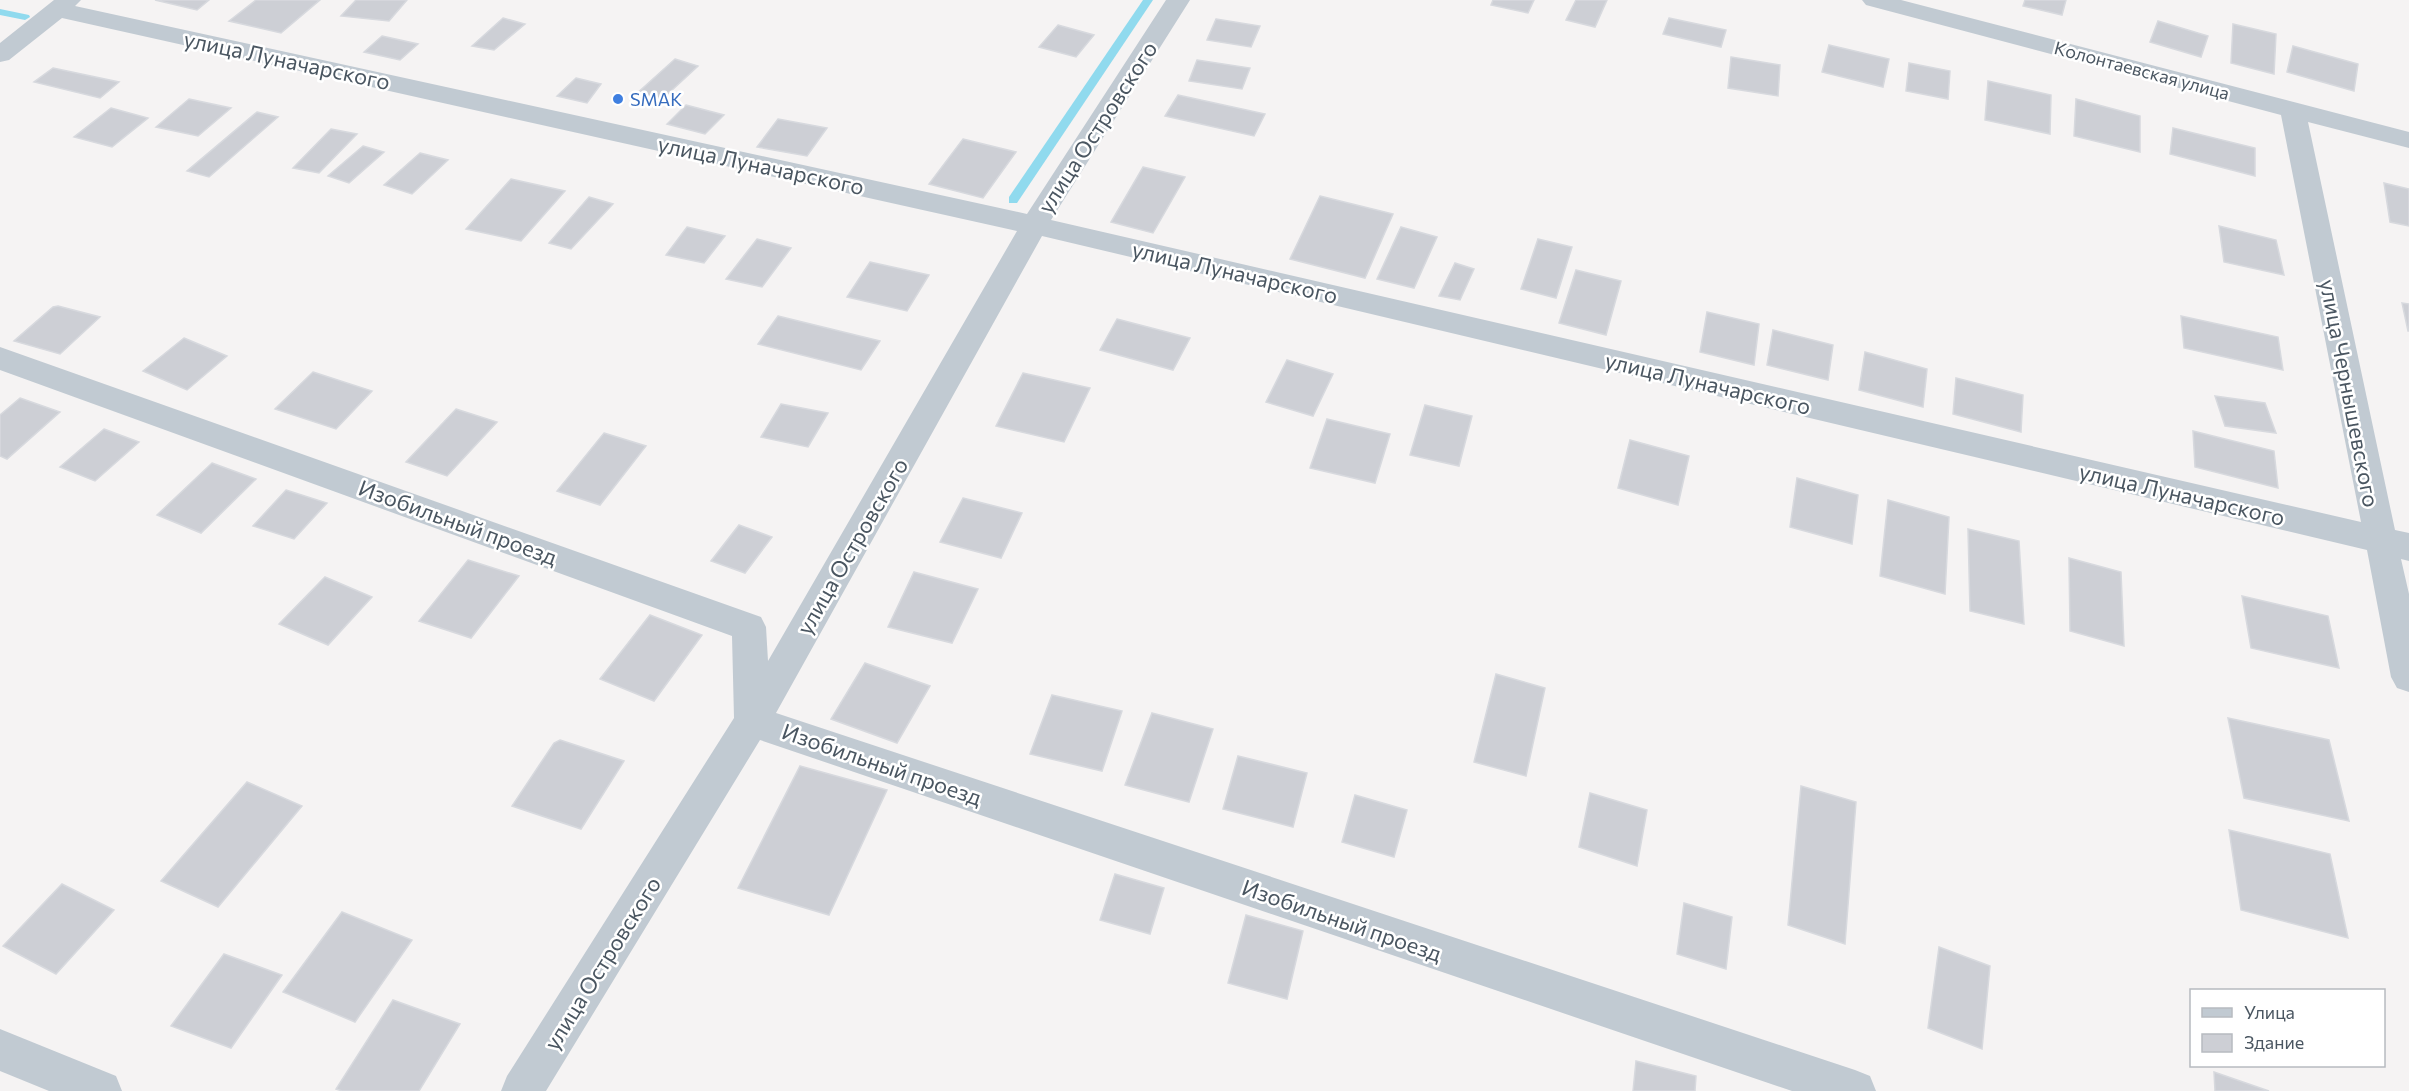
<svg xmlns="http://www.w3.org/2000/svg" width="2409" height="1091" viewBox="0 0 2409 1091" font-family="Commissioner,sans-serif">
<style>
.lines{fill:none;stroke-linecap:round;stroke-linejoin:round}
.stream{fill:#90daee;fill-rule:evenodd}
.building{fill:#cdcfd5;stroke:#d7d9de;stroke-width:1.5}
.street{fill:#c1cad2;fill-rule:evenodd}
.shop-dot{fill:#3f7fe0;stroke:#fff;stroke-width:2}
.labels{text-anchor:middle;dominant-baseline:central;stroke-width:5;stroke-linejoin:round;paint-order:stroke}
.far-street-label{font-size:18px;fill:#4a5661;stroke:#fff}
.far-shop-label{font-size:18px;fill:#366cbe;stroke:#fff;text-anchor:start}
.street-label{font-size:22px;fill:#4a5661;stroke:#fff}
</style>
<rect width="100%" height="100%" fill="#f5f3f3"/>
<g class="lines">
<g class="stream">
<polygon points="1143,0 1153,0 1017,203 1009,203 1009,197"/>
<polygon points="0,9 29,15 30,17 25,20 0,15"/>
</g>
</g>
<g class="building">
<polygon points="155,0 209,0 197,10"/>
<polygon points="256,0 320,0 281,33 229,21"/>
<polygon points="356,0 407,0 389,21 341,16"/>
<polygon points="1493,0 1534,0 1528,13 1491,5"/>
<polygon points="1576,0 1607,0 1595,27 1566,20"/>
<polygon points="2025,0 2066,0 2062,15 2023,6"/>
<polygon points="503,18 525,24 494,50 472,46"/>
<polygon points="1669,18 1726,30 1721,47 1663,34"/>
<polygon points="1216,19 1260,26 1251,47 1207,40"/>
<polygon points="2158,21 2208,36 2201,57 2150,42"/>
<polygon points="2233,24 2276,34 2274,74 2231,63"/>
<polygon points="1058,25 1094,35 1076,57 1039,47"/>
<polygon points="382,36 418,44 400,60 364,52"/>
<polygon points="1829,45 1889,59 1883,87 1822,72"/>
<polygon points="2293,46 2358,64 2354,91 2287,72"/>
<polygon points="1731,57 1780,65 1778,96 1728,88"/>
<polygon points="675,59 698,66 657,104 633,97"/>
<polygon points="1197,60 1250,68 1242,89 1189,81"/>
<polygon points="1909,63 1950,71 1948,99 1906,91"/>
<polygon points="53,68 119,82 100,98 34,82"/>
<polygon points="576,78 601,84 587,103 557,96"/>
<polygon points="1988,81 2051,95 2050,134 1985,120"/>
<polygon points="1178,95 1265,114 1254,136 1165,116"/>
<polygon points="189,99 231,108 198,136 156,127"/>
<polygon points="2076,99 2140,116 2140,152 2074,136"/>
<polygon points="686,105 724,115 705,134 667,124"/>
<polygon points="111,108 148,118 112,147 74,137"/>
<polygon points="257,112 278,117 209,177 187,171"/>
<polygon points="778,119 827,128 807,156 757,147"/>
<polygon points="2173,128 2255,148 2255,176 2170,154"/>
<polygon points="331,129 357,134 319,173 293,168"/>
<polygon points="963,139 1016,152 983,198 929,184"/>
<polygon points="363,146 384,152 349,183 328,176"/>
<polygon points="420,153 448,160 412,194 384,185"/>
<polygon points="1143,167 1185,177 1153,233 1111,222"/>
<polygon points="511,179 565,191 521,241 466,229"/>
<polygon points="2384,183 2409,189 2409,226 2390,222"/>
<polygon points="1320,196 1393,214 1365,278 1290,259"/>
<polygon points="589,197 613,204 571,249 549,243"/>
<polygon points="2219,226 2276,240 2284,275 2224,262"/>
<polygon points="687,227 725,236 704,263 666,255"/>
<polygon points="1401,227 1437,237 1414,288 1377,279"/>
<polygon points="757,239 791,248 762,287 726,279"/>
<polygon points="1538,239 1572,247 1556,298 1521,289"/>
<polygon points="870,262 929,275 907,311 847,297"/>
<polygon points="1455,263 1474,269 1460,300 1439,296"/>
<polygon points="1576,270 1621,281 1606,335 1559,323"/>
<polygon points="2402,303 2409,304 2409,331 2408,331"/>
<polygon points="58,306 100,317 60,354 14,341 53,307"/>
<polygon points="1707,312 1759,324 1754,365 1700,352"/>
<polygon points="778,316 880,341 861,370 758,344"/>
<polygon points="2181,316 2278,337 2283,370 2184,348"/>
<polygon points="1117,319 1190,338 1173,370 1100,350"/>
<polygon points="1773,330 1833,345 1828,380 1767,365"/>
<polygon points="184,338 227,356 187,390 143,371"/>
<polygon points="1865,352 1927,369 1923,407 1859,390"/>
<polygon points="1287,360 1333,374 1313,416 1266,402"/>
<polygon points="313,372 372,391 336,429 275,409"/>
<polygon points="1023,373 1090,388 1064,442 996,426"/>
<polygon points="1956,378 2023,395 2021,432 1953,414"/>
<polygon points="2215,396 2265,403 2276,433 2225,426"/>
<polygon points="20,398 60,412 7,459 0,456 0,415"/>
<polygon points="781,404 828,413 808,447 761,437"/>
<polygon points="1425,405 1472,416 1459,466 1410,455"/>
<polygon points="456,409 497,422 447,476 406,462"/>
<polygon points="1327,419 1390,434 1375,483 1310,468"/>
<polygon points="104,429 139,442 95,481 60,467"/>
<polygon points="2193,431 2274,451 2278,488 2195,467"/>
<polygon points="604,433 646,446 600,505 557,491"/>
<polygon points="1630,440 1689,456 1678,505 1618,488"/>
<polygon points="212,463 256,479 201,533 157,515"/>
<polygon points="1797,478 1858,495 1852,544 1790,527"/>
<polygon points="286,490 327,503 294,539 253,526"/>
<polygon points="963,498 1022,513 1001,558 940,542"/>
<polygon points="1888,500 1949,517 1945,594 1880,576"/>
<polygon points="739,525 772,537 745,573 711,561"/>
<polygon points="1968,529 2019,541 2024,624 1970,611"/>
<polygon points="2069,558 2121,572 2124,646 2070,631"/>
<polygon points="468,560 519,576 471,638 419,621"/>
<polygon points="914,572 978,589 952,643 888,627"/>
<polygon points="325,577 372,597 328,645 279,624"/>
<polygon points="2242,596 2328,616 2339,668 2251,648"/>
<polygon points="650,615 702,635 654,701 600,679"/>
<polygon points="865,663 930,686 897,743 831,719"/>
<polygon points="1496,674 1545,688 1526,776 1474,762"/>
<polygon points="1052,695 1122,711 1102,771 1030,754"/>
<polygon points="1152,713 1213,729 1189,802 1125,785"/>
<polygon points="2228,718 2329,740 2349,821 2244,798"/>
<polygon points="560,740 624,761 581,829 512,806 554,743"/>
<polygon points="1238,756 1307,773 1293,827 1223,809"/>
<polygon points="800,766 887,790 829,915 738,888"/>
<polygon points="247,782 302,806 218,907 161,881"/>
<polygon points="1801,786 1856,802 1845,944 1788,925"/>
<polygon points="1590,793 1647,810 1637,866 1579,847"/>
<polygon points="1355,795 1407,810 1394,857 1342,842"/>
<polygon points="2229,830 2330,854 2348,938 2241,910"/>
<polygon points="1115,874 1164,888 1150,934 1100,920"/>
<polygon points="62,884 114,910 56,974 3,946"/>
<polygon points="1684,903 1732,917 1726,969 1677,954"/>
<polygon points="342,912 412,940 355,1022 283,992"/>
<polygon points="1246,915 1303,931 1287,999 1228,983"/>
<polygon points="1939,947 1990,966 1982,1049 1928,1028"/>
<polygon points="224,954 282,975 231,1048 171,1026"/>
<polygon points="393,1000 460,1024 419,1091 342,1091 336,1089"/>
<polygon points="1636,1061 1696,1076 1695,1091 1633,1091"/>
<polygon points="2214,1072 2269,1091 2215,1091"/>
</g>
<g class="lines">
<g class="street">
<polygon points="54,0 81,0 75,6 1027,214 1166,0 1190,0 1051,220 2361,522 2281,115 1866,5 1862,0 1901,0 2409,132 2409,148 2308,122 2395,530 2409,533 2409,561 2401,559 2409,594 2409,692 2397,688 2391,677 2367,550 1042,236 776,713 1855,1070 1870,1076 1876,1091 1792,1091 760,740 546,1091 501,1091 507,1076 734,718 732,636 0,370 0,347 761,617 766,627 768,661 1017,231 62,18 9,60 0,62 0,43"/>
<polygon points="0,1029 116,1076 122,1091 49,1091 0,1071"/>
</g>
</g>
<circle class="shop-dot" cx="618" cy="99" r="6"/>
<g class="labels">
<g class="far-street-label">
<text transform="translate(2142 70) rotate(15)">Колонтаевская улица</text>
</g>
<g class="far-shop-label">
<text x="630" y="99">SMAK</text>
</g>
<g class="street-label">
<text transform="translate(287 60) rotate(12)">улица Луначарского</text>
<text transform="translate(1097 127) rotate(-57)">улица Островского</text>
<text transform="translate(761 165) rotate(12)">улица Луначарского</text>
<text transform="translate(1235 272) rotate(13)">улица Луначарского</text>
<text transform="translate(1708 383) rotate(13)">улица Луначарского</text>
<text transform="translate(2350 393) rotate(79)">улица Чернышевского</text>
<text transform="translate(2182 494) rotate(13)">улица Луначарского</text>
<text transform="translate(458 522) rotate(20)">Изобильный проезд</text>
<text transform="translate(852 546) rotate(-60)">улица Островского</text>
<text transform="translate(882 764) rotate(19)">Изобильный проезд</text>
<text transform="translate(1342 920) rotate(19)">Изобильный проезд</text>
<text transform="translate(602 963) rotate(-58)">улица Островского</text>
</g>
</g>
<rect x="2190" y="989" width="195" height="78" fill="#ffffff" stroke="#b7bbc0" stroke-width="1.5"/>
<rect x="2202" y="1008" width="30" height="9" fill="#c1cad2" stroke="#b7bbc0" stroke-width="1.5"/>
<text x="2244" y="1019" font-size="18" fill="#4a5661">Улица</text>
<rect x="2202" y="1034" width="30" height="18" fill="#cdcfd5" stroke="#b7bbc0" stroke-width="1.5"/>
<text x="2244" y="1049" font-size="18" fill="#4a5661">Здание</text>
</svg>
